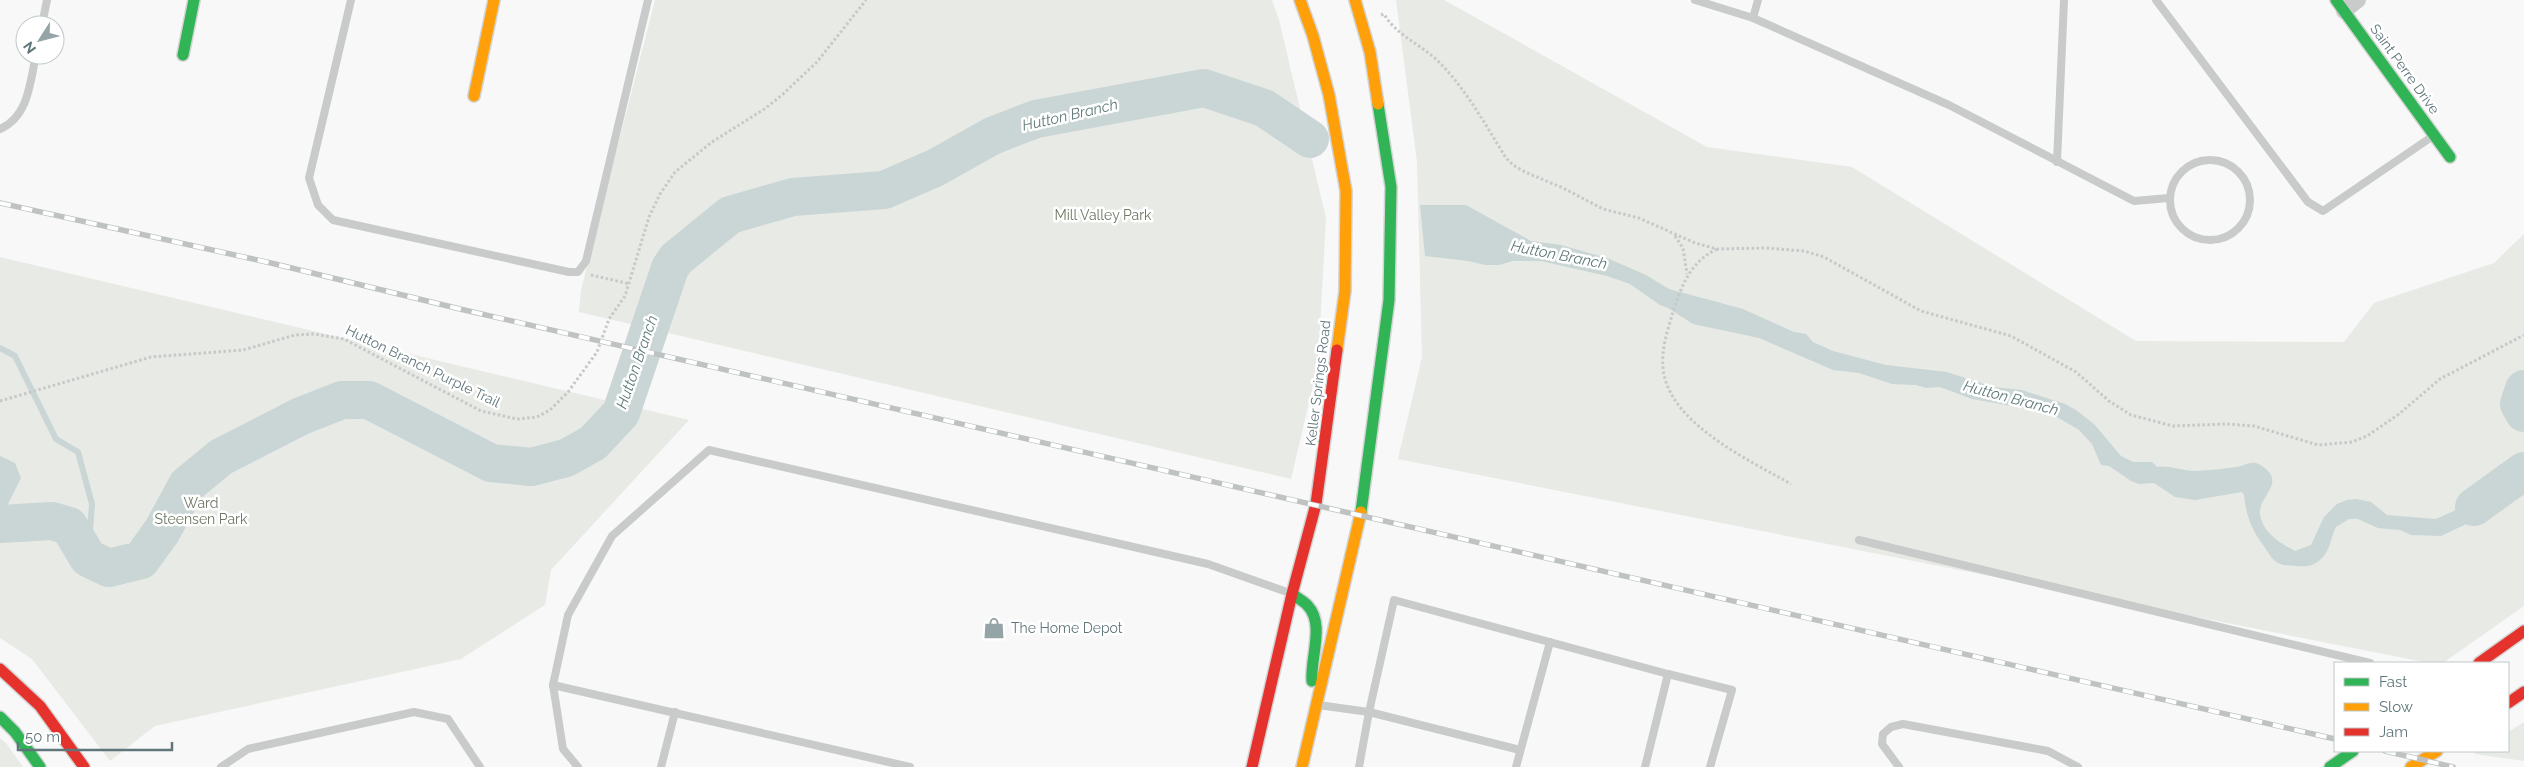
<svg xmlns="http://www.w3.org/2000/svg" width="2524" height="767" viewBox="0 0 2524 767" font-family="Raleway,sans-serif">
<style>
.green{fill:#e8eae5}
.water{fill:#c9d6d5}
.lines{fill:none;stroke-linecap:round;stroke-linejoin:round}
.stream{stroke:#c9d6d5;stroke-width:6}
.river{stroke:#c9d6d5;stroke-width:38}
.fast-casing{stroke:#d3d4d4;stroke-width:14}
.slow-casing{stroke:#d3d4d4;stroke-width:14}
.jam-casing{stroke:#d3d4d4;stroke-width:14}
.path{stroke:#c7c8c9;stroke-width:3;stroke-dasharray:2.5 2.5;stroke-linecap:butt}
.lane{stroke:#c9cbcb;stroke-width:8}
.street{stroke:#c9cbcb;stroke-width:16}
.fast{stroke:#30b455;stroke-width:11}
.slow{stroke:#ff9f0a;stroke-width:11}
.jam{stroke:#e5322d;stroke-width:11}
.rail-casing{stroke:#bfc2c2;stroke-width:5.5}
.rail{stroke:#fff;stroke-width:4;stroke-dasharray:11;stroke-linecap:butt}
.labels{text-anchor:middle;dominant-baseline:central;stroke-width:5;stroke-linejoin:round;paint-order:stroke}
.street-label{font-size:14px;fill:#60767a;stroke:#fff}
.park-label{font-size:14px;fill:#6d7964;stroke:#fff}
.poi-label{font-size:14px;fill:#60767a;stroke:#fff;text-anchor:start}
.water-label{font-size:15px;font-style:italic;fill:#607a7a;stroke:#fff}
</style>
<rect width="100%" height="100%" fill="#f8f8f8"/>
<g class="green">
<polygon points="655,0 1272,0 1279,20 1326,218 1318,364 1291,479 579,312 581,290"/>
<polygon points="1396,0 1444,0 1707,147 1852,167 2136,341 2344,342 2374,303 2494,263 2524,234 2524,606 2443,663 2429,663 1398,459 1422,357 1417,162"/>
<polygon points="0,257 689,420 551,570 545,605 461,659 155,726 110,761 32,659 0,638"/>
<polygon points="2524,722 2524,761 2474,754 2478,751 2508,751 2508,732"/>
<polygon points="0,738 6,743 23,767 0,767"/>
</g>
<g class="water">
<path d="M 1420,205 L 1466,205 L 1531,241 L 1561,245 L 1607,258 L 1646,275 L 1669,289 L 1743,309 L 1794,332 L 1806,334 L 1813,342 L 1833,351 L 1886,365 L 1947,372 L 1993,387 L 2022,390 L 2065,404 L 2076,410 L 2094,424 L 2121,456 L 2133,462 L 2152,462 L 2157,467 C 2170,465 2182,471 2195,471 C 2209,470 2224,469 2237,467 C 2242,466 2247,463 2252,463 C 2257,462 2262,466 2266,469 C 2284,485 2258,497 2260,514 C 2262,532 2281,544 2295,551 L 2311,545 L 2324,517 L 2337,504 L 2347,500 L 2356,499 L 2371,502 L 2387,515 L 2436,519 L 2476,501 L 2492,482 L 2509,469 L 2524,490 L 2479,518 L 2441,536 L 2411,535 L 2400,530 L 2378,528 L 2358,519 L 2349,519 L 2336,527 C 2330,538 2331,550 2321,559 C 2314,566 2306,567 2296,566 C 2272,566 2273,558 2261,542 C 2250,527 2246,513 2244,495 L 2242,492 L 2195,500 L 2175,497 L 2154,483 L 2139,484 L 2131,481 L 2109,466 L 2101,465 L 2092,444 L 2079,430 L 2057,417 L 2018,407 L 1972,399 L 1940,387 L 1926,388 L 1916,385 L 1892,384 L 1859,373 L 1833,370 L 1759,338 L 1693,324 L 1668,308 L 1660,305 L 1630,284 L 1607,276 L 1541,261 L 1513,261 L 1499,265 L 1485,265 L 1468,261 L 1425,256 Z"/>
<path d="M 0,456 L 15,463 L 21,478 L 6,508 C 14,517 23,513 34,513 L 37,526 L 32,531 L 0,532 Z"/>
</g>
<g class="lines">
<polyline class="stream" points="0,348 15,356 56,439 78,452 92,504 88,558"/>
<g class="river">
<polyline points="2524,389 2519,404 2524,413"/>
<polyline points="2474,507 2524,471"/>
<polyline points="0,524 52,521 69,526 88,558 109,568 141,560 162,531 187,485 221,457 301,416 342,400 369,400 491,463 531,467 566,458 593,443 621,413 670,268 676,259 730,215 793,197 884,190 935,168 992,136 1036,119 1204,88 1264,108 1310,139"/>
</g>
<g class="fast-casing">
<g id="fast">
<polyline points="2336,0 2450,157"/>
<polyline points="183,55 194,0"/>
<polyline points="1361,512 1389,300 1391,187 1378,104"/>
<path d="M 1292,594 C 1297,598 1304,601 1308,606 C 1325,624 1310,659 1312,681"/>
<polyline points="0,717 15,732 40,767"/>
<polyline points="2330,767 2353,751"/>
</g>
</g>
<g class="slow-casing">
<g id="slow">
<polyline points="1300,0 1313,36 1329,95 1346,191 1345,291 1337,350"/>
<polyline points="1355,0 1370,52 1378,104"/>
<polyline points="474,96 494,0"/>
<polyline points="1302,767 1361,512"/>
<polyline points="2411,767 2437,751"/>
</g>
</g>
<g class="jam-casing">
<g id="jam">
<polyline points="2479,663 2524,631"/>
<polyline points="0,669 40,706 84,767"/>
<polyline points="2508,703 2524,692"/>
<polyline points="1252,767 1292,594 1316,504 1337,350"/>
</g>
</g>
<g class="path">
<path d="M 1381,15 L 1384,14 C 1396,35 1420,44 1438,61 C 1466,89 1485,124 1506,158 L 1513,165 L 1525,172 L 1563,188 L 1603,209 L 1639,218 L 1695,243 L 1717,249 L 1767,248 L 1804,251 L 1824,257 L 1921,311 L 2011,336 L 2076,372 L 2109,401 L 2131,415 L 2173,426 L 2227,424 L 2254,426 L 2318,445 L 2352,442 L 2367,436 L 2399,414 L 2440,379 L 2524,335"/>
<polyline points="1675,236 1683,248 1687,274"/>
<path d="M 1717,249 C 1690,262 1682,285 1673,312 C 1668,330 1661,348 1663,368 C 1668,423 1749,460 1791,484"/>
<polyline points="591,275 630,284"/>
<polyline points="0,401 151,357 243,350 295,335 314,334 344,339 481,411 517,419 537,417 550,410 568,392 597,352 609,319 625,296 649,217 660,194 675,172 712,142 766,108 783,94 817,62 866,0"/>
</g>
<g class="lane">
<polyline points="351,0 309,178 318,205 333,220 569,272 578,272 586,261 648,0"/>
<polyline points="1695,0 1753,18 1949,105 2134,201 2169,198"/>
<polyline points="2156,0 2308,202 2323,211 2433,136"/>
<polyline points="1753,18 1758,0"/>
<polyline points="42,25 47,0"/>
<path d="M 0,129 C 29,116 30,82 36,55"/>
<circle cx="2210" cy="200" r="40"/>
<polyline points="2057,162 2064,0"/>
<polyline points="1859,540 2370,663"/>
<polyline points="1668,674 1732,690 1710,767"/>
<polyline points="553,685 910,767"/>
<polyline points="1318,705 1369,712 1394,600 1668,674 1645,767"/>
<polyline points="221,767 248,749 414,712 448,719 480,767"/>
<polyline points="578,767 563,749 553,685 568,615 612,536 709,450 1208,564 1290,593"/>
<polyline points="661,767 675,712"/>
<polyline points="1359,767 1369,712 1520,750"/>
<polyline points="1516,767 1550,642"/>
<polyline points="1899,767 1882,744 1883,734 1891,727 1903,724 2048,751 2078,767"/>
</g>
<polyline class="street" points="2344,11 2358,0"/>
<use href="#fast" class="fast"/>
<use href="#slow" class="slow"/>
<use href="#jam" class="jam"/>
<g class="rail-casing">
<g id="rail">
<polyline points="0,203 271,263 460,309 2335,739"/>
<polyline points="2385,751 2453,767"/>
</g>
</g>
<use href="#rail" class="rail"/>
</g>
<defs>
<g id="shop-bare" transform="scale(1.725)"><path d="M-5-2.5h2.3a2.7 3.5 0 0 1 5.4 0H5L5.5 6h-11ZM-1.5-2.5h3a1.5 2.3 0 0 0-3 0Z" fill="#95a4a6" stroke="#fff" stroke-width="2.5" paint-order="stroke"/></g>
</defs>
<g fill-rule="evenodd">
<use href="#shop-bare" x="994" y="628"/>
</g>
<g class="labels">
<g class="street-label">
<text transform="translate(2405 69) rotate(54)">Saint Perre Drive</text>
<text transform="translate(423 366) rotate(26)">Hutton Branch Purple Trail</text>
<text transform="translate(1318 383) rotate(-83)">Keller Springs Road</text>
</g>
<g class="park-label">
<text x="1103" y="215">Mill Valley Park</text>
<text x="201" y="503">Ward<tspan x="201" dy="16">Steensen Park</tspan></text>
</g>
<g class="poi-label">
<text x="1011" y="628">The Home Depot</text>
</g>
<g class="water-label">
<text transform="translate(1070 115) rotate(-13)">Hutton Branch</text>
<text transform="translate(1559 255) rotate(11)">Hutton Branch</text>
<text transform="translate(637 362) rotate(-71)">Hutton Branch</text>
<text transform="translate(2011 398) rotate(15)">Hutton Branch</text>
</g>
</g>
<rect x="2334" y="662" width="175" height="90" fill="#ffffff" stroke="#bfc8ca"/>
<rect x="2344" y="678" width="25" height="8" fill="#30b455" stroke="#bfc8ca"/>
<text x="2379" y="687" font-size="15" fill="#60767a">Fast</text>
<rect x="2344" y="703" width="25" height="8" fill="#ff9f0a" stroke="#bfc8ca"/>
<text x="2379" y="712" font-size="15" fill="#60767a">Slow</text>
<rect x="2344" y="728" width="25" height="8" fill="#e5322d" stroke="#bfc8ca"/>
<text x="2379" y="737" font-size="15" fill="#60767a">Jam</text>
<g transform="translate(40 40) rotate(234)"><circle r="24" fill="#ffffff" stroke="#bfc8ca"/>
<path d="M0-4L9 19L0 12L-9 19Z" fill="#95a4a6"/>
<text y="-8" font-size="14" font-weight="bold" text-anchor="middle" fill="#60767a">N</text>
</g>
<path d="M18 742v8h154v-8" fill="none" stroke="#60767a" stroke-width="2.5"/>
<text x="25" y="742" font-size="15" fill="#60767a" stroke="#ffffff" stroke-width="4" paint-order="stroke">50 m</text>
</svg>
